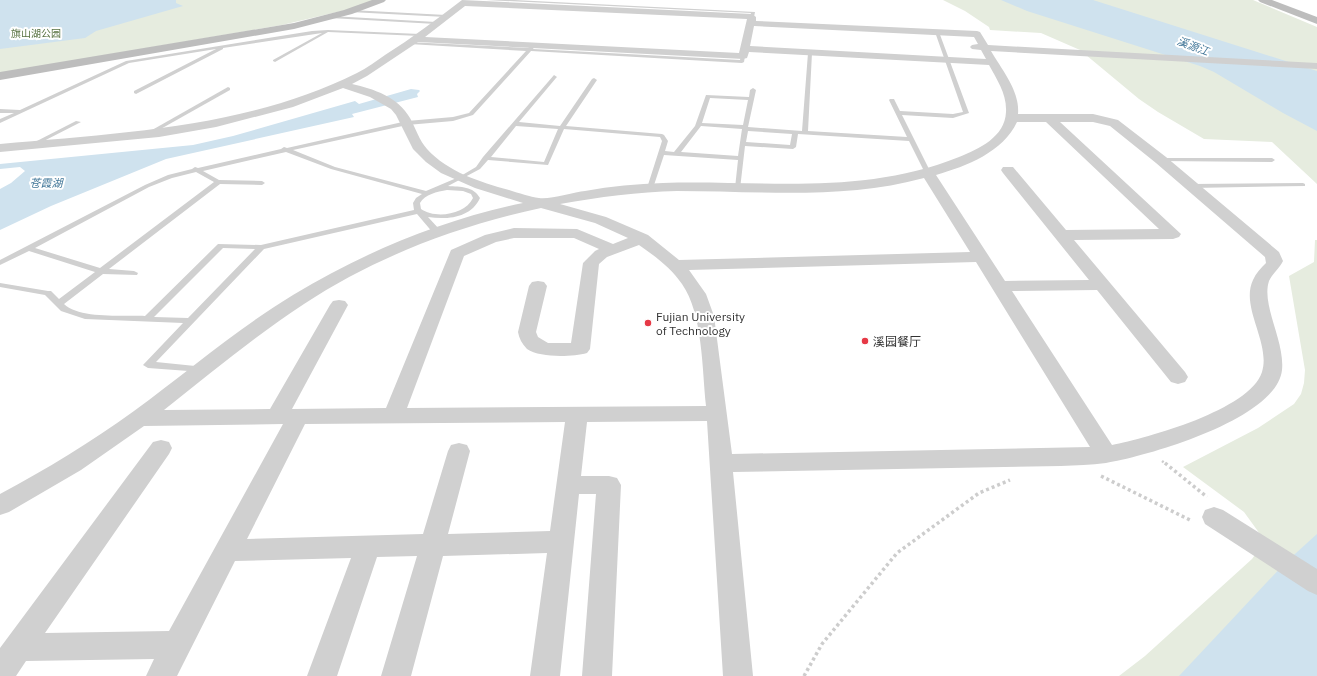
<svg xmlns="http://www.w3.org/2000/svg" width="1317" height="676" viewBox="0 0 1317 676" font-family="'IBM Plex Sans','Noto Sans SC',sans-serif">
<style>
.green{fill:#e6ecdf}
.water{fill:#cfe2ee}
.lines{fill:none;stroke-linecap:round;stroke-linejoin:round}
.path-far1{stroke:#cdcdcd;stroke-width:2.5;stroke-dasharray:2 2;stroke-linecap:butt}
.path{stroke:#cdcdcd;stroke-width:3.5;stroke-dasharray:3 3;stroke-linecap:butt}
.lane{fill:#d0d0d0;fill-rule:evenodd}
.street{fill:#d0d0d0;fill-rule:evenodd}
.secondary{fill:#bdbdbd;fill-rule:evenodd}
.poi-dot{fill:#e63946;stroke:#fff;stroke-width:1.5}
.labels{text-anchor:middle;dominant-baseline:central;stroke-width:4;stroke-linejoin:round;paint-order:stroke}
.far-park-label{font-size:10px;fill:#56703f;stroke:#fff}
.far-water-label{font-size:11px;font-style:italic;fill:#3f7597;stroke:#fff}
.poi-label{font-size:12px;fill:#333;stroke:#fff;text-anchor:start}
</style>
<rect width="100%" height="100%" fill="#fff"/>
<g class="green">
<polygon points="0,0 375,0 350,9 282,25 0,73"/>
<polygon points="943,0 1253,0 1317,27 1317,184 1272,142 1204,139 1158,112 1139,99 1080,50 1041,33 990,30 989,27 965,11"/>
<polygon points="1315,240 1317,240 1317,676 1119,676 1145,656 1252,559 1265,541 1244,512 1183,467 1258,428 1294,404 1301,394 1304,383 1305,370 1289,276 1314,262"/>
</g>
<g class="water">
<polygon points="0,0 176,0 176,3 183,6 96,31 85,38 0,49"/>
<polygon points="1001,0 1093,0 1317,71 1317,131 1283,113 1214,72 1200,66 1027,11"/>
<polygon points="411,89 419,90 420,91 417,94 418,97 352,114 354,117 166,159 51,206 0,230 0,189 11,183 25,171 20,167 0,169 0,164 193,145 233,136 355,101 359,104"/>
<polygon points="1317,534 1317,676 1179,676 1285,563"/>
</g>
<g class="lines">
<polyline class="path-far1" points="1162,461 1166,464"/>
<g class="path">
<polyline points="1165,463 1207,497"/>
<polyline points="1101,476 1192,521"/>
<polyline points="804,676 822,644 897,553 979,493 1010,480"/>
</g>
<g class="lane">
<polygon points="486,0 514,0 755,12 754,17 752,18 750,17 751,13"/>
<polygon points="351,10 446,15 448,16 446,17 350,12"/>
<polygon points="331,16 436,22 438,23 436,24 330,18"/>
<polygon points="328,30 420,34 422,35 420,36 328,32 275,62 273,61 273,60 322,33 223,48 223,49 136,94 134,93 134,91 216,49 129,63 0,123 0,119 14,113 0,113 0,109 20,110 126,61 312,31"/>
<path d="M 937,31 L 939,32 L 969,113 L 953,118 L 902,115 L 931,173 L 930,174 L 925,173 L 909,141 L 798,134 L 796,147 L 793,149 L 745,146 L 740,189 L 736,189 L 735,188 L 738,160 L 664,155 L 653,188 L 650,190 L 647,188 L 662,141 L 660,137 L 564,129 L 548,165 L 488,160 L 480,169 L 448,186 C 461,187 473,186 480,198 C 471,218 447,220 428,217 L 440,230 L 440,234 L 434,234 L 417,214 L 264,249 L 156,362 L 205,367 L 207,369 L 202,372 L 148,368 L 143,365 L 183,323 L 85,319 L 61,311 L 45,295 L 0,287 L 0,283 L 48,291 L 51,291 L 59,299 L 95,272 L 29,251 L 0,265 L 0,260 L 145,185 L 168,175 L 192,169 L 195,167 L 198,168 L 281,149 L 284,147 L 287,148 L 407,121 L 453,117 L 469,113 L 526,51 L 409,44 L 407,42 L 528,48 L 533,45 L 535,46 L 533,49 L 740,60 L 741,55 L 745,56 L 744,62 L 742,63 L 531,51 L 473,115 L 453,121 L 407,125 L 293,150 L 335,167 L 426,191 L 459,177 L 476,167 L 483,157 L 554,75 L 557,77 L 556,78 L 519,122 L 560,126 L 592,79 L 594,78 L 597,80 L 566,126 L 662,134 L 664,135 L 668,141 L 665,151 L 674,152 L 695,126 L 706,95 L 749,97 L 750,90 L 753,88 L 756,90 L 748,127 L 802,131 L 808,53 L 810,52 L 812,53 L 808,131 L 907,137 L 889,100 L 890,99 L 894,99 L 900,111 L 953,114 L 963,112 L 935,32 ZM 710,98 L 748,100 L 743,125 L 702,123 ZM 516,126 L 558,129 L 544,162 L 491,157 ZM 701,126 L 742,129 L 738,156 L 681,152 ZM 748,131 L 792,134 L 790,145 L 746,142 ZM 286,152 L 331,169 L 422,194 L 416,198 L 413,203 L 414,210 L 261,245 L 218,244 L 145,316 C 124,315 79,319 64,304 L 103,274 L 137,275 L 138,273 L 134,271 L 109,269 L 220,184 L 262,185 L 265,183 L 262,181 L 219,180 L 203,171 ZM 196,172 L 214,182 L 100,268 L 35,248 L 149,187 L 172,178 ZM 447,190 L 463,191 L 471,194 L 473,198 C 465,215 435,219 421,209 L 420,203 C 425,194 437,192 447,190 ZM 223,248 L 255,249 L 188,318 L 154,317 Z"/>
<polygon points="228,87 230,88 230,90 150,135 145,134"/>
<polygon points="76,121 81,122 36,145 31,144"/>
<polygon points="1161,158 1272,158 1275,160 1272,162 1159,161 1159,159"/>
<polygon points="1303,183 1305,184 1305,186 1192,188 1189,186 1192,184"/>
</g>
<g class="street">
<path d="M 462,0 L 752,14 L 756,17 L 756,21 L 977,31 L 980,32 L 988,45 L 1317,63 L 1317,69 L 991,51 C 1002,70 1020,91 1018,114 L 1093,114 L 1118,120 L 1166,157 L 1279,252 L 1283,261 C 1280,268 1272,274 1269,281 C 1261,305 1285,341 1282,370 C 1277,419 1148,456 1106,463 C 1091,465 1076,465 1061,466 L 733,472 L 753,676 L 723,676 L 707,421 L 587,422 L 581,476 L 609,476 L 617,478 L 621,485 L 612,676 L 582,676 L 596,494 L 579,494 L 560,676 L 530,676 L 547,553 L 443,556 L 411,676 L 381,676 L 417,556 L 377,557 L 337,676 L 307,676 L 351,558 L 235,561 L 177,676 L 146,676 L 154,659 L 26,661 L 16,676 L 0,676 L 0,648 L 153,442 L 161,440 L 169,442 L 172,448 L 169,454 L 45,633 L 169,631 L 283,424 L 144,426 L 81,470 L 9,512 L 0,515 L 0,494 C 47,469 91,442 134,411 C 187,372 237,329 293,295 C 364,252 442,220 523,203 L 475,188 L 441,173 L 426,162 L 413,149 L 396,115 L 391,109 L 370,97 L 343,88 L 293,107 L 216,127 L 159,137 L 0,152 L 0,144 C 121,133 247,128 357,73 C 367,68 376,61 385,55 C 412,38 437,19 462,0 ZM 465,6 L 747,19 L 739,53 L 425,37 ZM 754,26 L 974,37 L 978,44 L 972,45 L 970,47 L 972,49 L 981,50 L 986,59 L 750,46 ZM 418,42 L 743,59 L 747,58 L 749,52 L 989,65 C 997,80 1007,94 1006,112 C 1005,137 979,149 959,157 C 862,196 764,180 663,183 C 637,184 611,186 585,191 C 574,192 549,200 539,198 C 530,197 519,193 509,190 C 480,182 448,172 427,149 C 419,140 416,129 410,118 C 398,97 374,89 352,84 L 367,76 ZM 1017,122 L 1046,122 L 1159,229 L 1066,230 L 1013,167 L 1003,167 L 1001,170 L 1003,173 L 1089,280 L 1005,281 L 936,175 C 967,166 1003,152 1017,122 ZM 1060,122 L 1093,122 L 1110,126 L 1156,163 L 1265,257 L 1266,263 C 1261,268 1256,273 1253,280 C 1240,307 1271,343 1262,372 C 1250,410 1147,438 1112,445 L 1012,291 L 1097,290 L 1171,382 L 1178,384 L 1185,382 L 1188,377 L 1185,372 L 1074,240 L 1173,239 L 1179,237 L 1181,234 ZM 924,178 L 970,252 L 679,260 L 648,235 L 606,217 L 560,204 C 599,197 638,192 677,191 C 760,191 844,200 924,178 ZM 541,208 L 595,223 L 628,238 L 613,244 L 577,229 L 514,228 L 485,235 L 451,250 L 386,408 L 292,409 L 348,305 L 345,301 L 339,300 L 333,301 L 330,305 L 270,409 L 164,410 C 210,374 255,336 304,304 C 375,257 458,226 541,208 ZM 514,238 L 574,238 L 599,249 L 595,251 L 583,263 L 571,343 L 548,343 L 538,337 L 536,332 L 547,286 L 544,282 L 538,281 L 532,282 L 529,286 L 518,332 C 519,338 522,344 527,349 C 540,358 572,357 587,353 L 590,349 L 599,264 L 607,257 L 639,245 C 655,256 671,268 682,284 C 703,314 702,369 706,406 L 407,408 L 464,256 L 496,242 ZM 976,262 L 1090,447 L 732,454 L 714,316 L 706,294 L 689,270 ZM 565,422 L 550,531 L 448,534 L 470,451 L 467,445 L 459,443 L 451,445 L 448,451 L 423,534 L 247,539 L 305,424 Z"/>
<polygon points="1214,507 1223,510 1317,569 1317,595 1308,591 1205,524 1202,517 1205,510"/>
</g>
<g class="secondary">
<polygon points="372,0 386,0 384,2 352,14 294,29 0,80 0,72 294,23 344,10"/>
<polygon points="1258,0 1272,0 1317,17 1317,24 1260,2"/>
</g>
</g>
<g class="poi-dot">
<circle cx="648" cy="323" r="4"/>
<circle cx="865" cy="341" r="4"/>
</g>
<g class="labels">
<g class="far-park-label">
<text x="36" y="33">旗山湖公园</text>
</g>
<g class="far-water-label">
<text transform="translate(1193 46) rotate(20)">溪源江</text>
<text x="46" y="183">苍霞湖</text>
</g>
<g class="poi-label">
<text x="656" y="316">Fujian University<tspan x="656" dy="14">of Technology</tspan></text>
<text x="873" y="341">溪园餐厅</text>
</g>
</g>
</svg>
